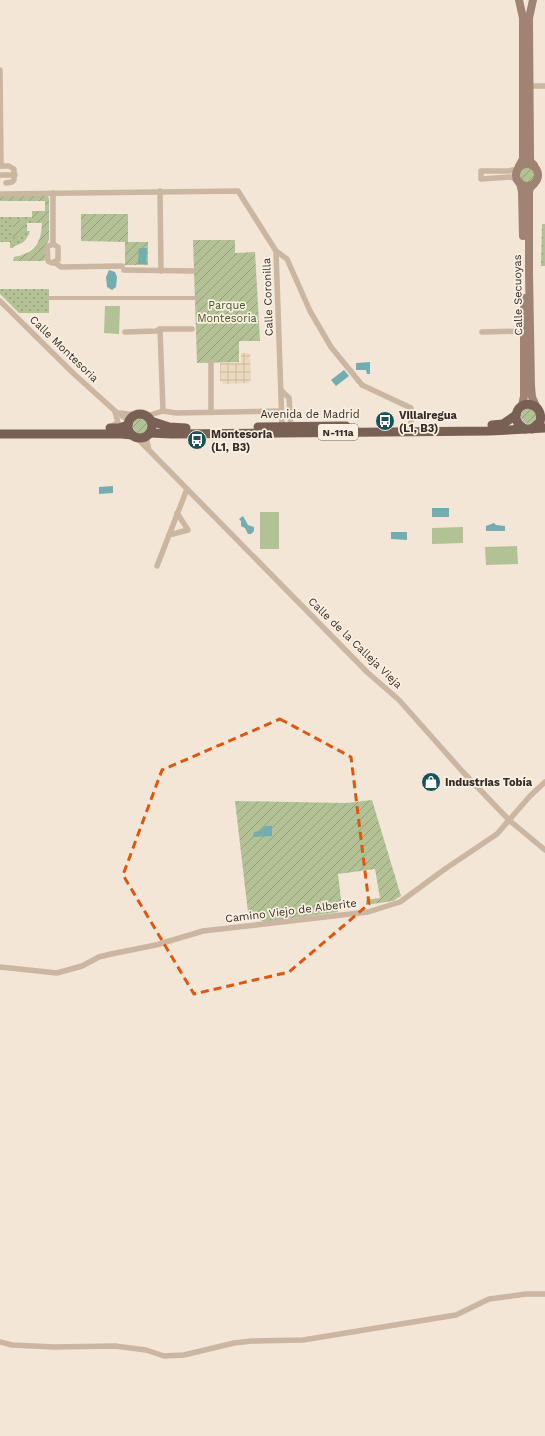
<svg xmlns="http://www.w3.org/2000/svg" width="545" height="1436" viewBox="0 0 545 1436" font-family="'Work Sans',sans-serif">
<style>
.park{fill:url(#park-dots)}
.garden{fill:url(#garden-furrows)}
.pitch{fill:#b2c295}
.plaza{fill:url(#plaza-grid)}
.water{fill:#73adb1}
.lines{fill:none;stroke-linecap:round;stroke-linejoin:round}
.pedestrian{stroke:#cbb6a1;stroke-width:4}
.minor{stroke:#cbb6a1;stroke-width:5.5}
.secondary{stroke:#9f8473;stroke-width:8}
.primary{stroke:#786154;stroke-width:9}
.marked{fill:none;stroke:#df570d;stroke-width:3;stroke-dasharray:8 5;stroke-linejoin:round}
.labels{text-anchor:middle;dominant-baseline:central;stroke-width:3.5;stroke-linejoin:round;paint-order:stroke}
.shield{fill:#faf0e2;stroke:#70655e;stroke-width:1}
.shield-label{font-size:10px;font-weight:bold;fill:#352a25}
.street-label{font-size:11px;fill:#352a25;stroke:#faf0e2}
.park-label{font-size:11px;fill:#435527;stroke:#faf0e2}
.poi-label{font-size:11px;font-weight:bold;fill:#352a25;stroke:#faf0e2;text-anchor:start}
</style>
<defs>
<pattern id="park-dots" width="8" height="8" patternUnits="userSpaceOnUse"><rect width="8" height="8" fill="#b2c295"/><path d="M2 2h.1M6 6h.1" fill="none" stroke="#929e79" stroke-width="1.8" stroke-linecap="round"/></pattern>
<pattern id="garden-furrows" width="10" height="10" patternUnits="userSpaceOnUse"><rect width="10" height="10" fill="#b2c295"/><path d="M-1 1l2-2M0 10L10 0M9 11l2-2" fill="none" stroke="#929e79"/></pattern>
<pattern id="plaza-grid" width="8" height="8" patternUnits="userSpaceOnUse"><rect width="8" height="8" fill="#ecd8bc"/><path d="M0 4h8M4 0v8" fill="none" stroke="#cbbaa1"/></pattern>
</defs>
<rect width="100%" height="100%" fill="#f3e6d6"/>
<g class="park">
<path d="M 0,217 L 32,217 L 32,223 L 27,223 L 27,231 L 30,231 C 27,240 23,244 14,246 L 13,248 L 10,248 L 10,242 L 0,242 Z"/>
<polygon points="542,224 545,224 545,266 541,266"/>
<polygon points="0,289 49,289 49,313 19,313 0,294"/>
</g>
<g class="garden">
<circle cx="527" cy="174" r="10"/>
<path d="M 45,195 L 48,196 L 49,199 L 49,240 L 46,245 L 45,260 L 43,261 L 13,261 L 14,257 C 35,253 41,244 42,223 L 32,223 L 32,211 L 45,211 L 45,201 L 0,201 L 0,196 Z"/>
<polygon points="81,214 128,214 128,242 148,242 148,265 125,265 125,242 81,241"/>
<polygon points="24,220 24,232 19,236 13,238 13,221"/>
<polygon points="193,240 235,240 235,253 255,252 260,341 239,341 239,362 197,363"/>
<circle cx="529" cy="416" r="8"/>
<circle cx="141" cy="426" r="8"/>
<polygon points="372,800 401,896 393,901 366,905 366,900 380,898 375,869 338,874 342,908 338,909 338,912 264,922 259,919 249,921 235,801 346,803"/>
</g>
<g class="pitch">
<polygon points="105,306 120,306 119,334 104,333"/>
<rect x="260" y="512" width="19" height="37"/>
<polygon points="463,527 463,543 432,544 432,528"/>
<polygon points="517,546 518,564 486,565 485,547"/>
</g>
<polygon class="plaza" points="241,353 250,353 251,380 248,383 223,384 222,381 220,381 220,363 241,363"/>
<g class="water">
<polygon points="139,248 147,248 146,264 138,264"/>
<polygon points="109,270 115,272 117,277 116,287 112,290 107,287 106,277"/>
<polygon points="370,362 370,374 367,374 366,370 356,370 356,363"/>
<polygon points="344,370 349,376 336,386 331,380"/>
<polygon points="113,486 113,493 99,494 99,487"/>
<rect x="432" y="508" width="17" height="9"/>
<polygon points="243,516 248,525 254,527 254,531 251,534 248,534 245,528 241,526 241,521 239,519"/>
<polygon points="494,523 496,525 505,526 505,531 486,531 486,526"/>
<polygon points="391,532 407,532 407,540 391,539"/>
<polygon points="265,826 272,826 272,836 255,837 253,836 254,832 260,831"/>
</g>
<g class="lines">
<polyline class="pedestrian" points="49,298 195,298"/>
<g class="minor">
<polyline points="0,70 1,166"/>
<polyline points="529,86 545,86"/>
<polyline points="0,166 9,166 14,169 14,180 12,182 6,183"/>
<polyline points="517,169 509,171 481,171 481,179 511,177 517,180"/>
<polyline points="0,175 15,175"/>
<polyline points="160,191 161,271"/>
<polyline points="53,193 53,244"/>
<polyline points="0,194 238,191 276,251 282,426"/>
<polygon points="53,244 58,247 58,260 52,263 48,261 47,247"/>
<polyline points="276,251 287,259 310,311 331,347 362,385 411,408 411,426"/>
<polyline points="54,262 61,267 122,266"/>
<polyline points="124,270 193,271"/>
<polyline points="0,301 73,373 115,411 129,421"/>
<polyline points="160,329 163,411 176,413 281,411"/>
<polyline points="125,332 156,331 160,329 192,329"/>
<polyline points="482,332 524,331"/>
<polyline points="211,362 211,412"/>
<polyline points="281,390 289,398 291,426"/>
<polyline points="120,413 137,415"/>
<polyline points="147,416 163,411"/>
<polyline points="111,427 118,422 115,412"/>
<polyline points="146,437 149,450"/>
<polyline points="137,438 367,672 399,700 462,771 509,820 545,850"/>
<polyline points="169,535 188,530 177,513"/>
<polyline points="157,566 187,489"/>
<polyline points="0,967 57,973 82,966 99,957 111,954 156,945 203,931 368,912 400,902 445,869 497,834 530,796 545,782"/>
<polyline points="0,1342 12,1345 54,1347 115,1346 146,1350 164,1356 184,1355 234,1343 252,1341 303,1340 456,1315 489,1299 526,1294 545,1294"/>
</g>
<g class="secondary">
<polyline points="519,0 523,18 523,159 519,166"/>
<polyline points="533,0 529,18 530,156 530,161 534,165"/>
<circle cx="527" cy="175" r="11"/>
<polyline points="520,183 522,192 523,236"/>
<polyline points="534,184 530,188 529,192 529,272 531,386 532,397 536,406"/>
<polyline points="522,406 524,396 524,298"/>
</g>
<g class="primary">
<circle cx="140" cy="426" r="12"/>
<polyline points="151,421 169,427 186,428"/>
<polyline points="492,425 503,424 516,415"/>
<polyline points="258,427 346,426"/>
<polyline points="110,428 119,428 128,425"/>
<path d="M 525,429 C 520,426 516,423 516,417 C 517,397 545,402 540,422 L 532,429"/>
<polyline points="150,433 172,434 490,431 545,428"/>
<polyline points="0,434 122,434 132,435"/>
</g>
</g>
<path class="marked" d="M 280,719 L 351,757 L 369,904 L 289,972 L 194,994 L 123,875 L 162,770 Z"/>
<defs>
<g id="bus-disc" transform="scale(1)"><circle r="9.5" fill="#185359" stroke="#faf0e2"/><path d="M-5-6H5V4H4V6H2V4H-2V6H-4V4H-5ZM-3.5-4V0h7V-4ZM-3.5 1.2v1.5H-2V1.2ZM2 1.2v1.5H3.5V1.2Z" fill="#fff"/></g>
<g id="shop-disc" transform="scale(1)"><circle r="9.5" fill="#185359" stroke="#faf0e2"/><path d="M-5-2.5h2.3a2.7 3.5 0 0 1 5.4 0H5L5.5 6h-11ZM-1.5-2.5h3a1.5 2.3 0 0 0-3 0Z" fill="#fff"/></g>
</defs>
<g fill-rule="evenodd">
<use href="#bus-disc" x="385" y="421"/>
<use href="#bus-disc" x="197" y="440"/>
<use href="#shop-disc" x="431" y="782"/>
</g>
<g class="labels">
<rect class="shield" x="318" y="424" width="40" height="16" rx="3"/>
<g class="shield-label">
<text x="338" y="432">N-111a</text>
</g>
<g class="street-label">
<text transform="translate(518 295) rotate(-91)">Calle Secuoyas</text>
<text transform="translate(268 297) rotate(-92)">Calle Coronilla</text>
<text transform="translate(64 349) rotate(44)">Calle Montesoria</text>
<text x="310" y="414">Avenida de Madrid</text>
<text transform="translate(355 643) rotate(44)">Calle de la Calleja Vieja</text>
<text transform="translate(291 911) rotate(-7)">Camino Viejo de Alberite</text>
</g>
<g class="park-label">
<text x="227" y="305">Parque<tspan x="227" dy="13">Montesoria</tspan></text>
</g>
<g class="poi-label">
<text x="399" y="415">Villairegua<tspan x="399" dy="13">(L1, B3)</tspan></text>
<text x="211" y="434">Montesoria<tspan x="211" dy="13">(L1, B3)</tspan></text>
<text x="445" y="782">Industrias Tobía</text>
</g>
</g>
</svg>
